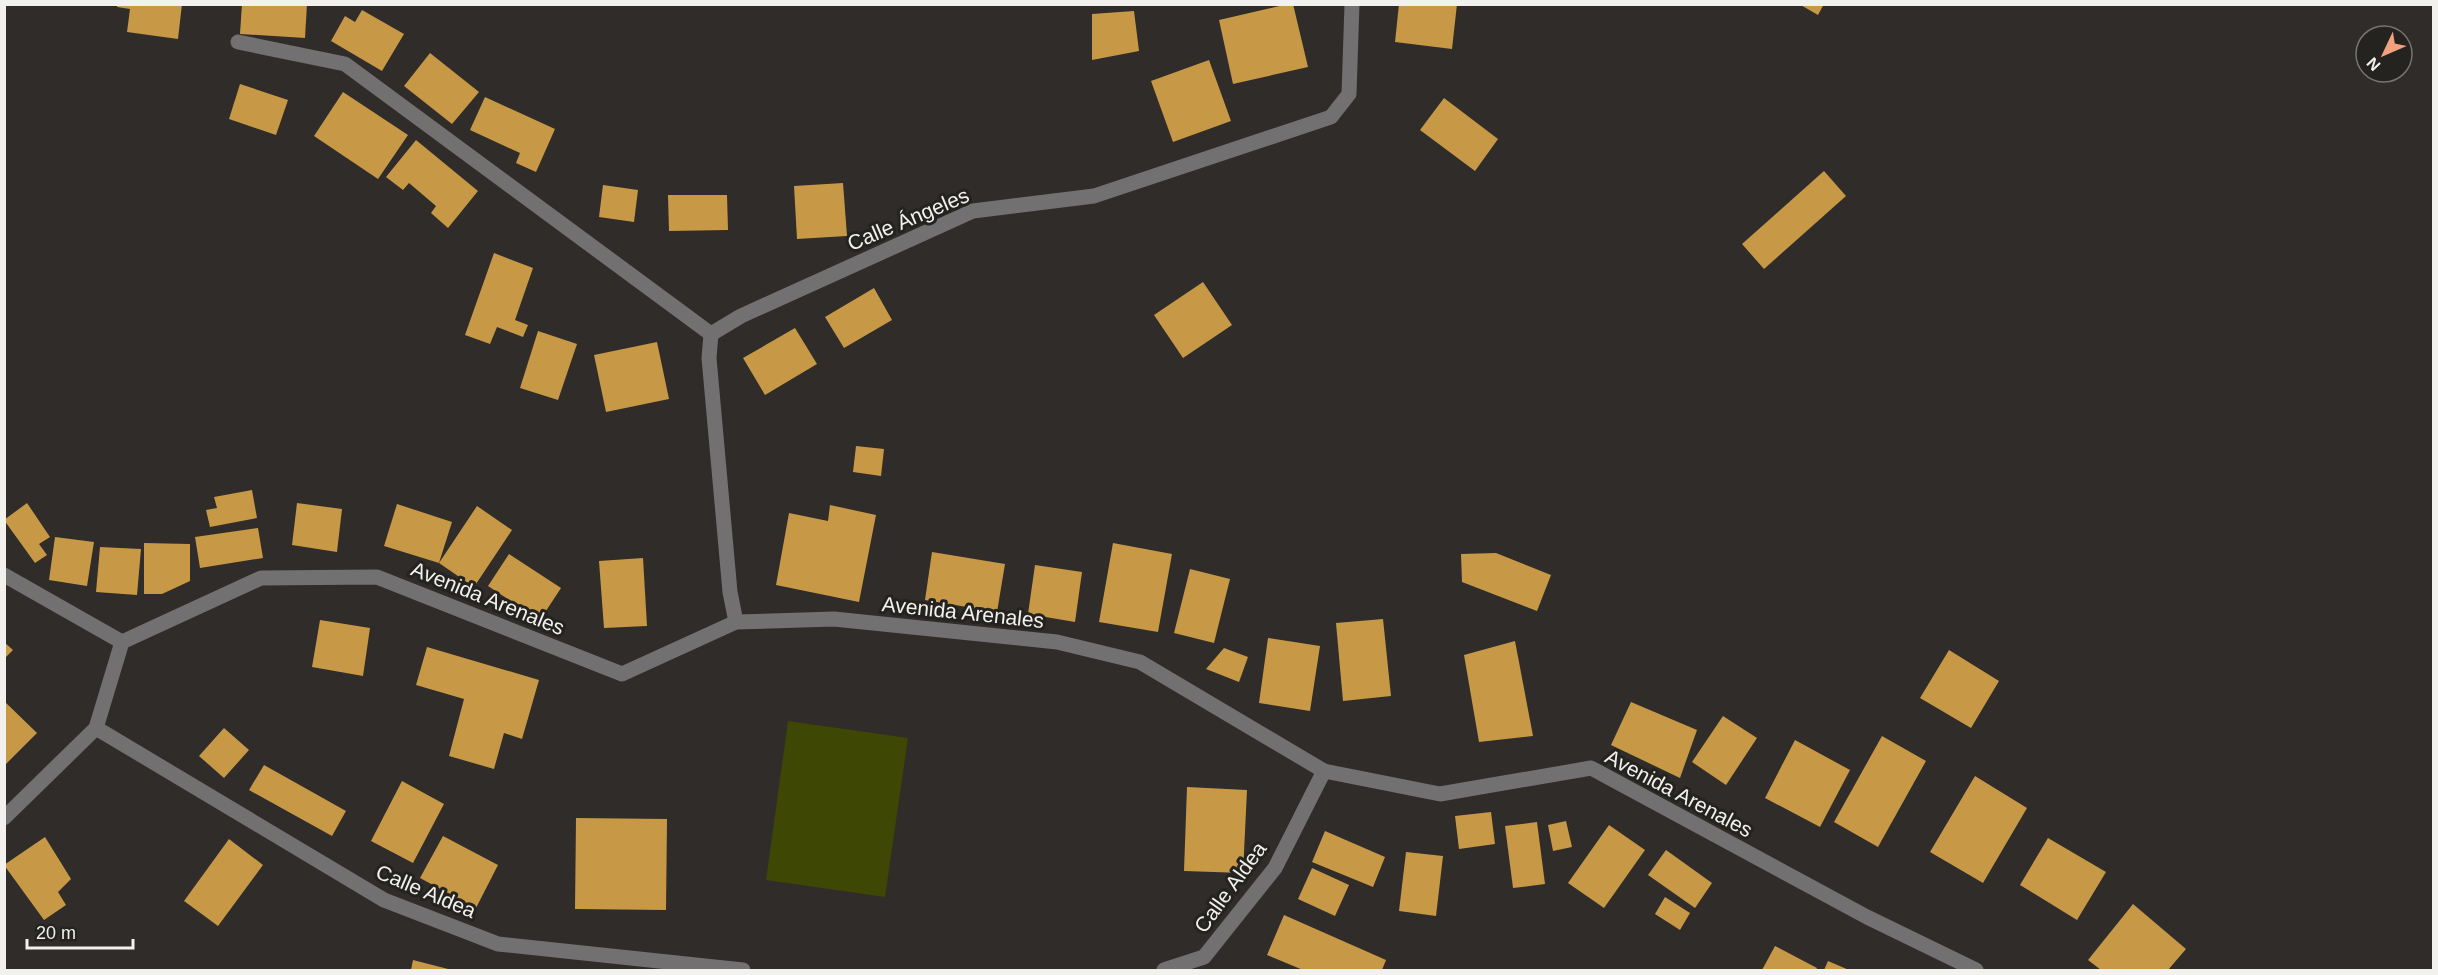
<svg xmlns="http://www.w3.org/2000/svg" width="2438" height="975" viewBox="0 0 2438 975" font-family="Helvetica,sans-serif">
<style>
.pitch{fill:#3f4704}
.building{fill:#c79947}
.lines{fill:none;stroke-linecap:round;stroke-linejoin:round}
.street{stroke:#727070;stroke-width:15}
.labels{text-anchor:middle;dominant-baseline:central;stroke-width:6;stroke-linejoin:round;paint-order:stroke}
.street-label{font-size:21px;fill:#f2f1ee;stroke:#25231f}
</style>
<rect width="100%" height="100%" fill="#2f2c29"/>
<polygon class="pitch" points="788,721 908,738 885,897 766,880"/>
<g class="building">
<polygon points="117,4 182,4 178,39 127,32 130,9 117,7"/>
<polygon points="242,4 307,4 305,38 240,34"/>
<polygon points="1288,4 1293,4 1308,67 1233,84 1219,20"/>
<polygon points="1399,4 1457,4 1452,49 1395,42"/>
<polygon points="1799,4 1824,4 1818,15"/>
<polygon points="362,10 404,34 382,71 331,41 345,16 355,22"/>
<polygon points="1134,11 1139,51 1092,60 1092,14"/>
<polygon points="430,53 479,92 452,124 404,86"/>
<polygon points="1209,60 1231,121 1173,142 1151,81"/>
<polygon points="240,84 288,100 276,135 229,119"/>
<polygon points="343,92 408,135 378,179 314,136"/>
<polygon points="485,97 555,129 536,172 516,163 520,153 470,130"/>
<polygon points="1444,98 1498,139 1475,171 1420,130"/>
<polygon points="416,140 478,191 448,228 431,213 436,206 409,183 403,190 386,177"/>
<polygon points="1824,171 1846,196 1764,269 1742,244"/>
<polygon points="843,183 847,236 797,239 794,186"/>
<polygon points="603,185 638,190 634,222 599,217"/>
<polygon points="668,195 727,195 728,230 669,231"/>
<polygon points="494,253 533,268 515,320 528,325 523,337 497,327 490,344 465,335"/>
<polygon points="1203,282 1232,325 1183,358 1154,315"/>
<polygon points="874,288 892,320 844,348 825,317"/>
<polygon points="795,328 817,364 765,395 743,358"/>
<polygon points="538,331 577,344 558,400 520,388"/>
<polygon points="657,342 669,399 606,412 594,355"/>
<polygon points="856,446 884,449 881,476 853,472"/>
<polygon points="252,490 257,518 210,527 206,510 217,508 214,497"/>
<polygon points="27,503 50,537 39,544 47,555 35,563 4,520"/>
<polygon points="297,503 342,509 337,552 292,545"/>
<polygon points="397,504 452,522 439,563 384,546"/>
<polygon points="830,505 876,515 859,602 776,585 789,513 828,521"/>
<polygon points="477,506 512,530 474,587 439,563"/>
<polygon points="258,528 263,558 200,568 195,537"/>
<polygon points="55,537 94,542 87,586 49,580"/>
<polygon points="144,543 190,544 190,581 162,594 144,594"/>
<polygon points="1113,543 1172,554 1158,632 1099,622"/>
<polygon points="100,547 141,549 137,595 96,592"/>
<polygon points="932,552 1005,564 997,612 925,600"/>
<polygon points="1496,553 1551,575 1537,611 1462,582 1461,554"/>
<polygon points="509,554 561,588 540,620 488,586"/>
<polygon points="643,558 647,626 604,628 599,561"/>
<polygon points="1035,565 1082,572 1075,622 1028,614"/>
<polygon points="1190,569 1230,579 1214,643 1174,633"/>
<polygon points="1383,619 1391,696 1343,701 1336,623"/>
<polygon points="320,620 370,628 363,676 312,667"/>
<polygon points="1268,638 1320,646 1310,711 1259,703"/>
<polygon points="1515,641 1533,736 1479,742 1464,655"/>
<polygon points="4,642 13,650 4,659"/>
<polygon points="427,647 539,680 522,739 504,733 494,769 449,756 464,699 416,685"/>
<polygon points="1224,648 1248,657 1239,682 1206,669"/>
<polygon points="1949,650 1999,681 1971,728 1920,698"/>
<polygon points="4,701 37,733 4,766"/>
<polygon points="1631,702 1697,730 1680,778 1611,745"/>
<polygon points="1723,716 1757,738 1726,785 1692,762"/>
<polygon points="224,728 249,750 224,778 199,756"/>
<polygon points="1882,736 1926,761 1878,847 1834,822"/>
<polygon points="1795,740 1850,770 1820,827 1765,798"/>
<polygon points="264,765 346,811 332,836 249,790"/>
<polygon points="1975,776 2027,808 1983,883 1930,852"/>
<polygon points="402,781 444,804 413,863 371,841"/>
<polygon points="1187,787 1247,790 1243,873 1184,871"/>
<polygon points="1491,812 1495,844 1459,849 1455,816"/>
<polygon points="576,818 667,819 666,910 575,909"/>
<polygon points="1566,821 1572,847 1553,851 1548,825"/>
<polygon points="1537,822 1545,884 1513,888 1505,826"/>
<polygon points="1609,825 1645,850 1604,908 1568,883"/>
<polygon points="1325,831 1385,857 1373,887 1312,862"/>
<polygon points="443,836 498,865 476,908 420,878"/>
<polygon points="45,837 71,879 58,892 66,905 44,920 4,865"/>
<polygon points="2048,838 2106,872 2077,920 2020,885"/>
<polygon points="229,839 263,865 218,926 184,901"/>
<polygon points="1666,850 1712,883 1695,908 1648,875"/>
<polygon points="1406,852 1443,856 1436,916 1399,911"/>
<polygon points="1312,868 1349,885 1335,916 1298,899"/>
<polygon points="1665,897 1690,913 1680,930 1655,914"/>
<polygon points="2133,904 2186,949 2168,970 2101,970 2088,960"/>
<polygon points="1284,915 1386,960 1382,970 1303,970 1267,955"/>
<polygon points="1775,946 1817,968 1816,970 1762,970"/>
<polygon points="413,960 452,970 411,970"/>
<polygon points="1828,961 1849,970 1824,970"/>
</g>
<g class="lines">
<g class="street">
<polyline points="238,42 345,64 711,334"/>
<polyline points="4,575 122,642"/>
<polyline points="736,622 730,592 709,358 711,334 741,316 973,211 1094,196 1331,117 1349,94 1352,4"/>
<polyline points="96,728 384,900 498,944 743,970"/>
<polyline points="4,818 96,728 122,642 261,578 377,577 622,674 736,622 834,619 1057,642 1140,662 1324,771 1440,794 1591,768 1867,917 1976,970"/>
<polyline points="1164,970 1204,957 1275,868 1324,771"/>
</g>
</g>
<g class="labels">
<g class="street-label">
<text transform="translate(908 219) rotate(-23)">Calle Ángeles</text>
<text transform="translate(488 598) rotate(22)">Avenida Arenales</text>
<text transform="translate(963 612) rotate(6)">Avenida Arenales</text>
<text transform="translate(1679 793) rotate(28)">Avenida Arenales</text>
<text transform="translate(1230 887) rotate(-54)">Calle Aldea</text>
<text transform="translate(426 891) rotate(23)">Calle Aldea</text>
</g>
</g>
<rect width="2438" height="975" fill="none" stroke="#f2f1ee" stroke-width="12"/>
<g transform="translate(2384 54) rotate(226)"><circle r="28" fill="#25231f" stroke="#777572" stroke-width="1.5"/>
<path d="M0-4.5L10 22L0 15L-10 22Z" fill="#f2a17e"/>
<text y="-9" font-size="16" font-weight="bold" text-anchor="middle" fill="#f2f1ee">N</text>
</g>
<path d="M27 939v9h106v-9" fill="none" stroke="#f2f1ee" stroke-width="3"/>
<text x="36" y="939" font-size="18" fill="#f2f1ee" stroke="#25231f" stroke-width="4.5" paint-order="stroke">20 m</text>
</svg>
